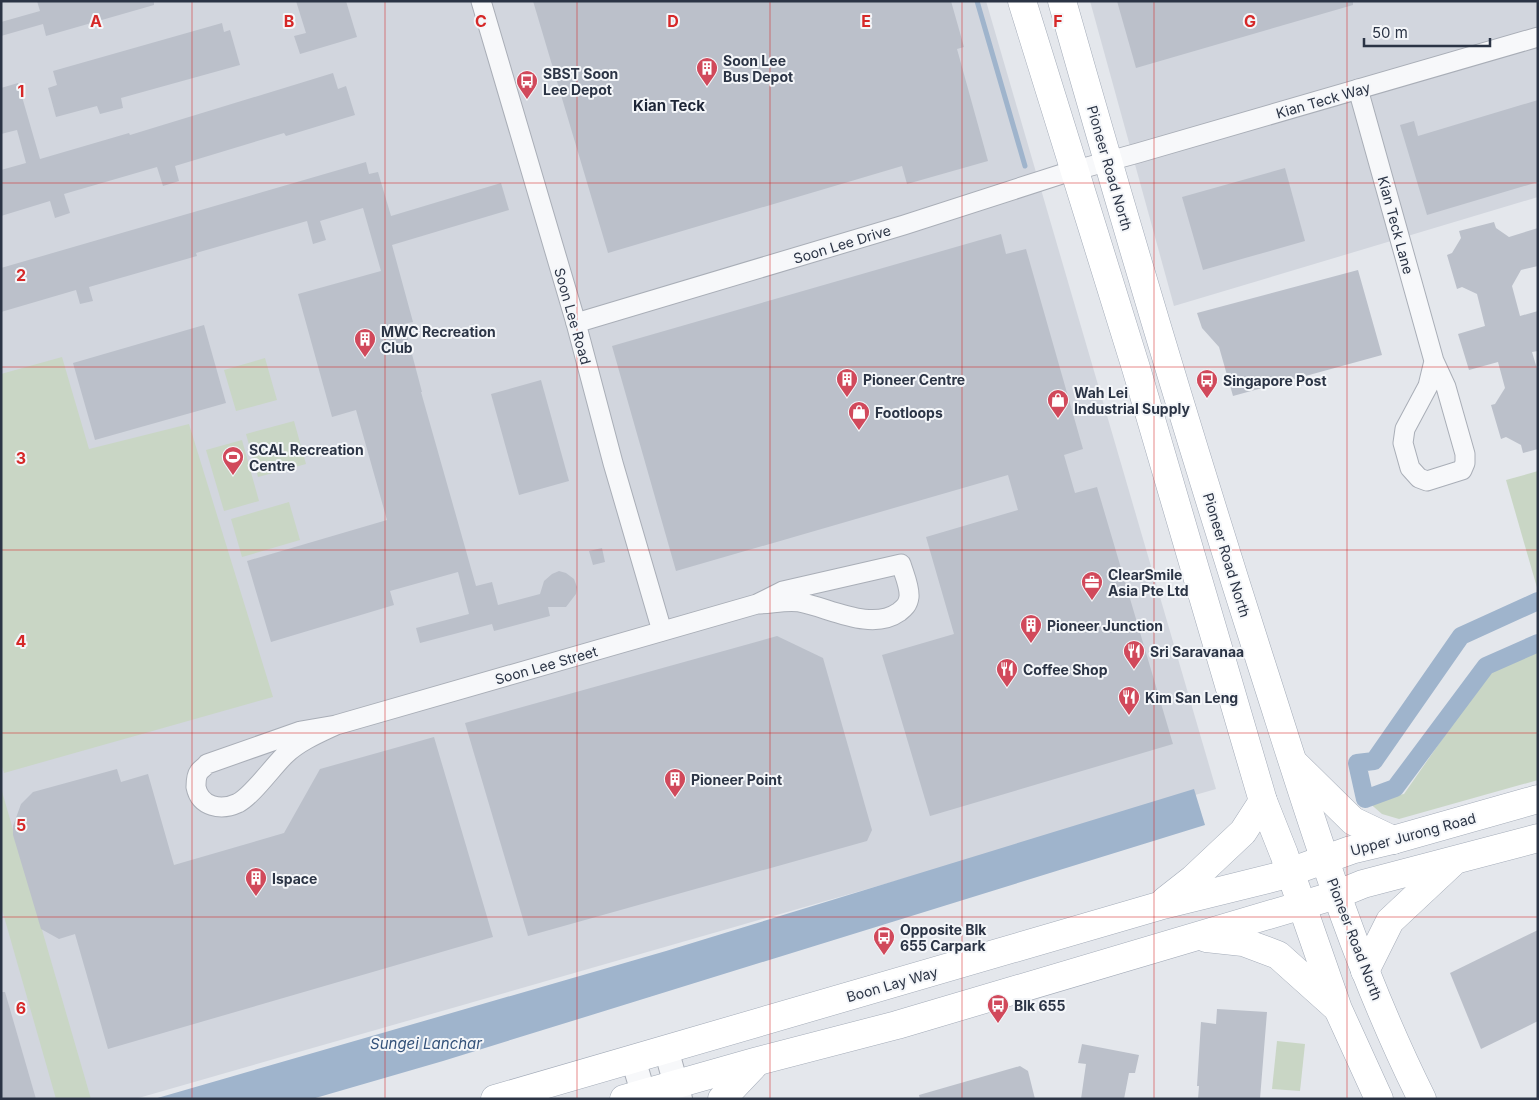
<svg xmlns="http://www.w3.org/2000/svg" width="1539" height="1100" viewBox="0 0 1539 1100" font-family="Inter,sans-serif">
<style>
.built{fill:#d2d6de}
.green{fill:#c9d6c5}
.water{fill:#9fb4cc}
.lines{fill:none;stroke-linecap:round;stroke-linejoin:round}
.stream{stroke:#9fb4cc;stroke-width:5}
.canal{stroke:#9fb4cc;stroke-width:18}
.building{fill:#bbc0ca}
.minor-casing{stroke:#a9aeb7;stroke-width:21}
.tertiary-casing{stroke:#a9aeb7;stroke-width:26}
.primary-casing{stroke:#a3abb8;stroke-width:29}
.minor{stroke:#f7f8fa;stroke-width:19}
.tertiary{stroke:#f7f8fa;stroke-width:24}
.primary{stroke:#fff;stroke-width:28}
.grid{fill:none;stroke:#d62828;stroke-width:1;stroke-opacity:0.55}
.labels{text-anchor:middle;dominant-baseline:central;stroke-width:4;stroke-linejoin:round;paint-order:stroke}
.poi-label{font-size:14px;font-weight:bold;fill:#2b3445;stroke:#f4f6f9;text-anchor:start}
.street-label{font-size:14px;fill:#2b3445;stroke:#f4f6f9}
.neighbourhood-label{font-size:15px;font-weight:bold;fill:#1d2536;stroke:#f4f6f9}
.water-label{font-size:15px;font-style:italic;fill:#34527a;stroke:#f4f6f9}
.grid-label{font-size:16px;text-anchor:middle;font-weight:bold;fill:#d62828;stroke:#f4f6f9;stroke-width:4;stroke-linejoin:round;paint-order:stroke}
</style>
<rect width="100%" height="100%" fill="#e4e7ec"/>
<g class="built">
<polygon points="1,1 986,1 1216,789 135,1099 1,1099"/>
<polygon points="1090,1 1538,1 1538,197 1174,306"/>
</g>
<g class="green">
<polygon points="62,357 89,449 189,424 273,697 4,773 1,764 1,374"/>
<polygon points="265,358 277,400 236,411 224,370"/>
<polygon points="294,421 306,464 258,477 246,434"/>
<polygon points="242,440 259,501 224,511 206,450"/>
<polygon points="1538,471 1538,591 1506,480"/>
<polygon points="289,502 300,540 242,557 231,519"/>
<polygon points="1538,651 1538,780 1399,819 1382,814 1367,801 1404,794 1489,672"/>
<polygon points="1,788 91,1099 56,1099 1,906"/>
<polygon points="1277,1041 1305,1044 1300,1091 1272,1089"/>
</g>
<polygon class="water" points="1194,789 1205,825 443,1061 312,1099 154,1099 666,951"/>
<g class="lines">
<polyline class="stream" points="977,1 1025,166"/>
<polyline class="canal" points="1538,601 1461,636 1374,761 1357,763 1365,799 1395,788 1486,666 1538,643"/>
</g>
<g class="building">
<polygon points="37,1 154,1 154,5 46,36 43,24 1,36 1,22 40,11"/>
<polygon points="296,1 346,1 357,37 300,54 294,36 306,33"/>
<polygon points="533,1 951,1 964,47 957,49 988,161 907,184 902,166 608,253"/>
<polygon points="1117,1 1353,1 1353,5 1136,68"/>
<polygon points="222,23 224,32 230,30 240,65 121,98 123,108 100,114 97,106 56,117 48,88 57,85 53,71"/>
<polygon points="333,73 338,89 346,86 355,115 286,136 284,133 175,166 179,181 163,186 157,167 64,194 70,213 55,218 50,201 1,216 1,170 26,163 17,130 1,134 1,88 18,83 40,159 129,133 130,135"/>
<polygon points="1538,100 1538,182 1427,215 1400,125 1414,121 1418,136"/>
<polygon points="366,162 369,174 378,172 391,216 501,183 509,210 392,245 413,322 404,324 422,392 421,392 476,586 492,582 498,605 540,594 544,581 552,574 559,571 566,573 574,579 577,587 576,594 566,607 548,607 550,616 494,631 492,624 420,643 416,628 469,614 458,572 390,591 394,605 271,642 247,561 387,520 356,410 332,417 298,294 381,271 363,208 320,221 326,240 313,244 307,221 196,253 197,256 89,287 93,301 80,304 76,290 1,312 1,268"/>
<polygon points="1285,168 1305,241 1203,270 1182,197"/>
<polygon points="1494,222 1496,228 1509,237 1538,228 1538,266 1521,270 1512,286 1520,316 1538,311 1538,351 1532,352 1538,372 1538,449 1523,453 1521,445 1506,437 1501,439 1491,405 1495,404 1505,388 1498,362 1469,370 1458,334 1485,326 1477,294 1462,287 1457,289 1447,255 1452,253 1461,238 1459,231"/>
<polygon points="1001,234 1006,254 1026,249 1083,449 1064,455 1075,493 1097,487 1173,744 930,816 882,655 954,634 926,537 1018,510 1008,475 676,571 612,346"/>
<polygon points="1358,270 1382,355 1233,396 1219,347 1202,328 1197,313"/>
<polygon points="204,325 226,403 95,440 73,363"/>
<polygon points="541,380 569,481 519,495 491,394"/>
<polygon points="602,548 605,562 593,565 589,551"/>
<polygon points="777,636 823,658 872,830 867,841 528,936 465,723"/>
<polygon points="434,737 493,937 108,1049 75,934 59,939 41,929 13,835 13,826 21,804 33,792 117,769 121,782 148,774 174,865 284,833 320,769"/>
<polygon points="1538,930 1538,1021 1481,1049 1450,973"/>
<polygon points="1,992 5,992 36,1099 1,1099"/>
<polygon points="1217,1009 1267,1012 1260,1099 1198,1099 1199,1086 1197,1086 1201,1022 1216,1024"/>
<polygon points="1082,1044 1139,1055 1135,1073 1129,1073 1124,1099 1081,1099 1086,1064 1078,1063"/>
<polygon points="1020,1066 1028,1071 1035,1099 920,1099 919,1095"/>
</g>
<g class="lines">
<g class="minor-casing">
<g id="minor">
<polyline points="481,1 576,323 613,463 662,631"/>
<polyline points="1358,89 1434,361 1446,387 1465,454 1465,463 1462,470 1427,481 1419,478 1410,468 1403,443 1405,429 1428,386 1434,361"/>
<polyline points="576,323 904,225 1062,174 1138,153 1538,37"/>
<path d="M 336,725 C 319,733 300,741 286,754 C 273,766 253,795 238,803 C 221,811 200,807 196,787 C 196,782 196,776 199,772 C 201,769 205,767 207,764 L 301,731 L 336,725 L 757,604 L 783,591 L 901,564 C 904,574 910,587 909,597 C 908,605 904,608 899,612 C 871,632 828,607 799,602 C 786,600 770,604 757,604"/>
</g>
</g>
<g class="tertiary-casing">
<g id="tertiary">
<polyline points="666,1049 680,1099"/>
<polyline points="633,1059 645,1099"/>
</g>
</g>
<g class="primary-casing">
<g id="primary">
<polyline points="1022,1 1136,368 1263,801 1284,854 1338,1009 1379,1099"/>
<path d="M 1062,1 C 1125,223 1191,444 1261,663 C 1309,812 1352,959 1422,1099"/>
<polyline points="1295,764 1353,821 1393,840"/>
<polyline points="1165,901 1193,879 1243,832 1263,801"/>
<polyline points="1206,938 1243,942 1278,955 1336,1007"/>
<polyline points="1365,971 1390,921 1452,863"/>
<polyline points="495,1099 1159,906 1276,877 1351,850 1393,840 1538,799"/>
<polyline points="624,1099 758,1061 897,1025 1336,895 1363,884 1538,838"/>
<polyline points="722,1099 757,1062"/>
</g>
</g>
<use href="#minor" class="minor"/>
<use href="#tertiary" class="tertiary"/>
<use href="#primary" class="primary"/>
</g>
<path class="grid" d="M 192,1 L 192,1099M 385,1 L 385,1099M 577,1 L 577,1099M 770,1 L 770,1099M 962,1 L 962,1099M 1154,1 L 1154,1099M 1347,1 L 1347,1099M 1,183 L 1538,183M 1,367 L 1538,367M 1,550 L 1538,550M 1,733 L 1538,733M 1,917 L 1538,917"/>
<defs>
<g id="building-pin" transform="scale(1.125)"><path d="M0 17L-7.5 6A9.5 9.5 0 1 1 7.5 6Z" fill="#d1495b" stroke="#f4f6f9"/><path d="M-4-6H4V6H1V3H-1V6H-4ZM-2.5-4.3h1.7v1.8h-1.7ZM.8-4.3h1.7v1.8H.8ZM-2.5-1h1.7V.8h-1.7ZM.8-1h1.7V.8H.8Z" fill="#fff"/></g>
<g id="bus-pin" transform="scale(1.125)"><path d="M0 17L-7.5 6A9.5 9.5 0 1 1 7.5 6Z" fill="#d1495b" stroke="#f4f6f9"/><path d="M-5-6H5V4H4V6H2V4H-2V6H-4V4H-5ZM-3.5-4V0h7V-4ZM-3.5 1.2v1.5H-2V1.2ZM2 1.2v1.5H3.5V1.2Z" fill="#fff"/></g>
<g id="shop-pin" transform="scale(1.125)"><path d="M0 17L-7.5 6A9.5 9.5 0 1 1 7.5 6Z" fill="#d1495b" stroke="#f4f6f9"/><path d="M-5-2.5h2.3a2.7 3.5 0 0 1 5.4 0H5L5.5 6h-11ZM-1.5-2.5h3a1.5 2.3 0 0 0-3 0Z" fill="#fff"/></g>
<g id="stadium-pin" transform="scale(1.125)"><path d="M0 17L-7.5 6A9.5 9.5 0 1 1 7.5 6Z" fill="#d1495b" stroke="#f4f6f9"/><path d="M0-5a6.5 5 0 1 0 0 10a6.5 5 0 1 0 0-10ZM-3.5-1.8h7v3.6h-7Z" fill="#fff"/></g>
<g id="office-pin" transform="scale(1.125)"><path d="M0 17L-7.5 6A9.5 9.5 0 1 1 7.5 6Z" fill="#d1495b" stroke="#f4f6f9"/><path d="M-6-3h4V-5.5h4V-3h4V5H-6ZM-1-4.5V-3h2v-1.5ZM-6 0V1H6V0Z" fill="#fff"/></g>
<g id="restaurant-pin" transform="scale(1.125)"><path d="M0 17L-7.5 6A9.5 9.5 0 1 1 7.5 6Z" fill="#d1495b" stroke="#f4f6f9"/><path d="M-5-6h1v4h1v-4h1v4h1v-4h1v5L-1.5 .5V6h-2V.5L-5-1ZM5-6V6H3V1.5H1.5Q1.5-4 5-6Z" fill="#fff"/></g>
</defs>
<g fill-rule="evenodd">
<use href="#building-pin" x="707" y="68"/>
<use href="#bus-pin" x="527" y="81"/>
<use href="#building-pin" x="365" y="339"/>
<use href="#building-pin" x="847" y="379"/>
<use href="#bus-pin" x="1207" y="380"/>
<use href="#shop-pin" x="1058" y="400"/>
<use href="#shop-pin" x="859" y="412"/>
<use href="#stadium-pin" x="233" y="457"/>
<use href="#office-pin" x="1092" y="582"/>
<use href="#building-pin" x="1031" y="625"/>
<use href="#restaurant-pin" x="1134" y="651"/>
<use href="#restaurant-pin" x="1007" y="669"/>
<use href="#restaurant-pin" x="1129" y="697"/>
<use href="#building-pin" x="675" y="779"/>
<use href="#building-pin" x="256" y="878"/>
<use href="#bus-pin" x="884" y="937"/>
<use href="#bus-pin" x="998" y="1005"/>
</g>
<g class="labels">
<g class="poi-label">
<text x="723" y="60">Soon Lee<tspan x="723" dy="16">Bus Depot</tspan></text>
<text x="543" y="73">SBST Soon<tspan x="543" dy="16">Lee Depot</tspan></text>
<text x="381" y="331">MWC Recreation<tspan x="381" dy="16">Club</tspan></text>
<text x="863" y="379">Pioneer Centre</text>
<text x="1223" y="380">Singapore Post</text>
<text x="1074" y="392">Wah Lei<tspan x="1074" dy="16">Industrial Supply</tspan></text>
<text x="875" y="412">Footloops</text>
<text x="249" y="449">SCAL Recreation<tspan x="249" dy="16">Centre</tspan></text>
<text x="1108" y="574">ClearSmile<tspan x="1108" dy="16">Asia Pte Ltd</tspan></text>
<text x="1047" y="625">Pioneer Junction</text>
<text x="1150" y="651">Sri Saravanaa</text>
<text x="1023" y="669">Coffee Shop</text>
<text x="1145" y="697">Kim San Leng</text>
<text x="691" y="779">Pioneer Point</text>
<text x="272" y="878">Ispace</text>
<text x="900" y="929">Opposite Blk<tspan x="900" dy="16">655 Carpark</tspan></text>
<text x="1014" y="1005">Blk 655</text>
</g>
<g class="street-label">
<text transform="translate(1323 100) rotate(-16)">Kian Teck Way</text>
<text transform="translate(1110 168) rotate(74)">Pioneer Road North</text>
<text transform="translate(1396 225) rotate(75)">Kian Teck Lane</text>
<text transform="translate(842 244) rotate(-17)">Soon Lee Drive</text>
<text transform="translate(573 316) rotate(74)">Soon Lee Road</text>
<text transform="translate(1227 555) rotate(73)">Pioneer Road North</text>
<text transform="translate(546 665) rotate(-16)">Soon Lee Street</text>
<text transform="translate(1413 834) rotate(-15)">Upper Jurong Road</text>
<text transform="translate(1355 939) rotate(69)">Pioneer Road North</text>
<text transform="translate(892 984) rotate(-16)">Boon Lay Way</text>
</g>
<g class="neighbourhood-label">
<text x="669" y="105">Kian Teck</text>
</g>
<g class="water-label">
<text x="426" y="1043">Sungei Lanchar</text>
</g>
</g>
<g class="grid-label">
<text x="96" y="27">A</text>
<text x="289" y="27">B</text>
<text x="481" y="27">C</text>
<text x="673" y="27">D</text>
<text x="866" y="27">E</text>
<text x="1058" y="27">F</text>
<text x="1250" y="27">G</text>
<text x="21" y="97">1</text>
<text x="21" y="281">2</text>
<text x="21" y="464">3</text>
<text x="21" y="647">4</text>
<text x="21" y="831">5</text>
<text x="21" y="1014">6</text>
</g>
<rect width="1539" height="1100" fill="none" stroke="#2b3445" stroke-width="5"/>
<path d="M1364 38v8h126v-8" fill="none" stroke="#2b3445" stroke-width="2.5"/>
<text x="1372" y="38" font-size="15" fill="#2b3445" stroke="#f4f6f9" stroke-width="4" paint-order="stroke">50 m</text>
</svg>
